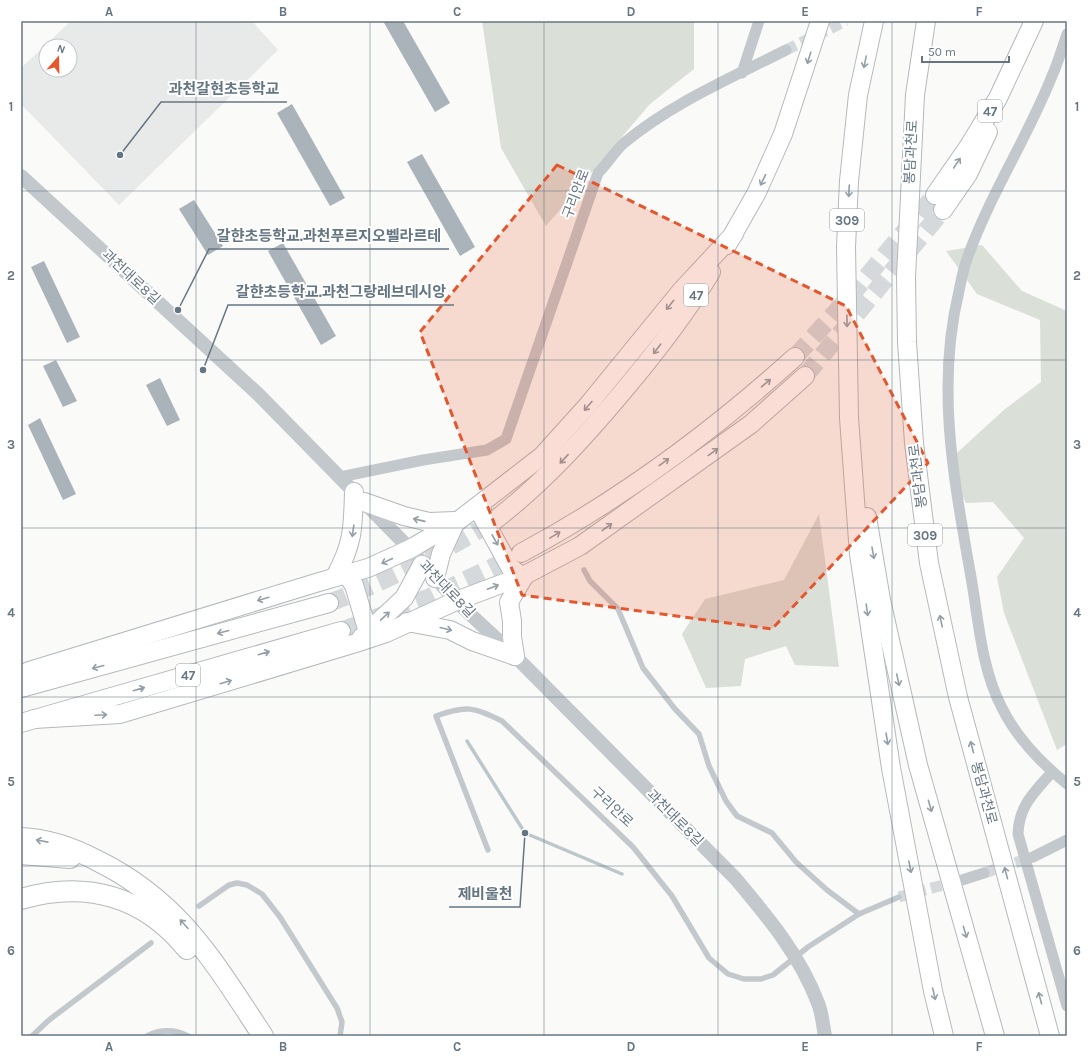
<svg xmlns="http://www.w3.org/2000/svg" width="1088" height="1057" viewBox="0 0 1088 1057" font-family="Karla,'Noto Sans KR',sans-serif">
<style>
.built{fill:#e8e9e9;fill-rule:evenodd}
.green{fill:#dadfd7}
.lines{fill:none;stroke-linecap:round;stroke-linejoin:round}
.stream{stroke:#bbc7cb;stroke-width:3.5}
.building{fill:#aab3b9}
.minor-tunnel{stroke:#d5d9db;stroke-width:11;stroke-dasharray:11 5.5;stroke-linecap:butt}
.trunk-tunnel{stroke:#d5d9db;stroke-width:18;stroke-dasharray:18 9;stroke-linecap:butt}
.trunk-casing{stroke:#b4b9bd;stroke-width:20}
.motorway-casing{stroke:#b4b9bd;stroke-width:22}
.service{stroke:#c3c8cc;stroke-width:5.5}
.minor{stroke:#c3c8cc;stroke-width:11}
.tertiary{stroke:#c3c8cc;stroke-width:14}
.trunk{stroke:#fff;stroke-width:18}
.motorway{stroke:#fff;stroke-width:20}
.oneway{stroke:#939fa8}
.marked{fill:#e4572e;fill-opacity:0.2;stroke:#e4572e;stroke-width:3;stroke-dasharray:8 5;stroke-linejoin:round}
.grid{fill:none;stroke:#657683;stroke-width:1;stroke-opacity:0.55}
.labels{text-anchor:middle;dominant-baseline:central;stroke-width:4;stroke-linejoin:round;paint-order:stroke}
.shield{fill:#fff;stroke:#939fa8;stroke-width:1}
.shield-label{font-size:13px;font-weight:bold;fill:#657683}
.street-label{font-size:14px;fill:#657683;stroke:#fff}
.leader{fill:none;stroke:#657683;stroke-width:1.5}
.callout-dot{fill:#657683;stroke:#fff;stroke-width:1.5}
.callout-label{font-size:15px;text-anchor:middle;font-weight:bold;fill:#657683;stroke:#fff;stroke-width:4;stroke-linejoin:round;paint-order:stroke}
.neatline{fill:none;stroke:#657683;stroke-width:1.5}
.grid-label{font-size:13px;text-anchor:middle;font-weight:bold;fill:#657683}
</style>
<rect width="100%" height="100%" fill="#fafaf8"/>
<path class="built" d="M 71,21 L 252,21 L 278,50 L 119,205 L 21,104 L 21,68 ZM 46,46 L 70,46 L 70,70 L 46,70 Z"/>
<g class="green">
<polygon points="482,21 694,21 694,69 650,104 546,226 501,148"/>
<polygon points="982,245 1022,291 1067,311 1067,744 1057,750 1004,613 997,577 1024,538 993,502 966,503 947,462 1005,409 1041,382 1040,320 977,294 946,251"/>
<polygon points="819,514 839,667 795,665 786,646 745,659 741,686 706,688 682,634 705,599 784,580"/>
</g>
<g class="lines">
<polyline class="stream" points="467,741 525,833 622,874"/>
</g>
<g class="building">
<polygon points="383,21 403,21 450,103 435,112"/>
<polygon points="292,104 345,198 330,206 277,113"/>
<polygon points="422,154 475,247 460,256 407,162"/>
<polygon points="194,200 223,246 208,255 179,209"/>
<polygon points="283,243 336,336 321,345 268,251"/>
<polygon points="44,261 80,337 67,343 31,267"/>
<polygon points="56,360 77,401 63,407 43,366"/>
<polygon points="160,378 180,420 167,426 146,385"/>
<polygon points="40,418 76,494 63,500 28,425"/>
</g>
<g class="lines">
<g class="minor-tunnel">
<polyline points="786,50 846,21"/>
<polyline points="984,873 1033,857"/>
<polyline points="899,897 958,881"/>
</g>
<g class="trunk-tunnel">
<polyline points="795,357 853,293 935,195"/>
<polyline points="805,376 943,210"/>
<path d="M 329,603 C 387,581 442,553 495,520"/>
<polyline points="341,631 428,598 520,554"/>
</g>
<g class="trunk-casing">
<g id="trunk">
<polyline points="874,21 858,95 849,181 846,247 849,418 859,554 880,694 891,768 933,991 944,1036"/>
<polyline points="926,21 915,95 906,277 907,342 914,443 929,563 958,697 1050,1036"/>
<polyline points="935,195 969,146 998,98 1034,21"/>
<polyline points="943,210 968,174 988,132"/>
<polyline points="727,245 757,192 783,134 820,21"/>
<polyline points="364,502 404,516 429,522 455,521"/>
<polyline points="482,509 482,516 510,567 521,576"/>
<polyline points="867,517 881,600 918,765 995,1036"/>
<path d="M 495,520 C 543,483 582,440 620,395 C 653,356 685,315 711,272"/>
<path d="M 521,553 C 620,500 712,432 795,357"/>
<polyline points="346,574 354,585 368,632"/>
<path d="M 335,577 C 353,544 353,529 354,492"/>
<polyline points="435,578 441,554 455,523"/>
<polyline points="407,622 450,630 472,641 515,656"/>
<polyline points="361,638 404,598 422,565"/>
<polyline points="515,656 512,637 512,621 509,602 525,575"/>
<polyline points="21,675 29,671 319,582 368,568 410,549 458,521 542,456 588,405 681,291 734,234"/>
<polyline points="21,688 329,603"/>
<polyline points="34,719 120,714 356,643 386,633 456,601 525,575 580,546 751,424 805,376"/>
<polyline points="21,723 341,631"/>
</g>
</g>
<g class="motorway-casing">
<g id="motorway">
<path d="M 21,838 C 47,839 73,848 96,860 C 180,901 214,962 263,1036"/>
<polyline points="21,854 70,858"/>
<path d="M 21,899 C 86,880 144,896 187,949"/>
</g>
</g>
<g class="service">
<polyline points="584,570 590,581 618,609 643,668 675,709 699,734 709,766 726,801 737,816 772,833 796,862 827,890 859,914 899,897"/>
<path d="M 488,850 L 436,716 C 467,705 473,707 502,721 L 633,847 L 672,896 L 709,958 L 728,974 L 744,979 L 761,979 L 773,975 L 808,947 L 859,914"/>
<polyline points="199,906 229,885 237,883 247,885 262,894 280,917 337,1008 342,1022 340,1036"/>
<polyline points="32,1036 49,1020 151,943"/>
<path d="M 147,1036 C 161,1029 174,1029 188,1036"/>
</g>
<g class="minor">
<path d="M 1067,34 C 1062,48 1058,63 1052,76 C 1027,139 989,196 967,259 C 963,270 961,281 959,291 C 935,390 955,485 972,583 C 979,625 982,670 1002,708 C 1017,738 1041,763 1067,784"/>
<polyline points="742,73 759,21"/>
<path d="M 340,477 L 423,460 L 487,450 L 506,439 L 598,173 C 607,164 615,151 624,143 C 672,103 731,78 786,50"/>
<path d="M 1052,772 C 1034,793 1019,805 1018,834 L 1067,1006"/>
<polyline points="1033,857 1067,840"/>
<polyline points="962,880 984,873"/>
</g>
<path class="tertiary" d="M 21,176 L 258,394 L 410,549 L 456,601 L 515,656 L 735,878 C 767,916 800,955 818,1003 C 822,1013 823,1025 825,1036"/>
<use href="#trunk" class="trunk"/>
<use href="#motorway" class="motorway"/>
</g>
<defs><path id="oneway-shaft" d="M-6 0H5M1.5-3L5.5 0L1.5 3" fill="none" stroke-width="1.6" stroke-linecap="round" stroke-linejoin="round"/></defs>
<g class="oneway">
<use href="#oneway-shaft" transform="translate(809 58) rotate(107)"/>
<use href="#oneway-shaft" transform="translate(865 62) rotate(102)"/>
<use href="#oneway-shaft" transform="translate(957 163) rotate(-56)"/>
<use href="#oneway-shaft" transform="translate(763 180) rotate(116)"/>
<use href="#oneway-shaft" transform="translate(849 191) rotate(93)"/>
<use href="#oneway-shaft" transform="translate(670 305) rotate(129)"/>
<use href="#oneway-shaft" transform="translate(847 321) rotate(89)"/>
<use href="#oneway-shaft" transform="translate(657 349) rotate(127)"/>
<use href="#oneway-shaft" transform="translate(766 383) rotate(-40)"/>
<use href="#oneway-shaft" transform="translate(588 406) rotate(131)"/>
<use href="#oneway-shaft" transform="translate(713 452) rotate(-36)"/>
<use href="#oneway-shaft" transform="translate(564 459) rotate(133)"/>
<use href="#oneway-shaft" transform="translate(664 462) rotate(-36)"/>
<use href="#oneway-shaft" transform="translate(419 520) rotate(-167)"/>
<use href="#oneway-shaft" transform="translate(607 527) rotate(-36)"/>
<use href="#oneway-shaft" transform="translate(353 531) rotate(98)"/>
<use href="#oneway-shaft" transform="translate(555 535) rotate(-31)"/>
<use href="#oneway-shaft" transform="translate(495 540) rotate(61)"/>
<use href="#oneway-shaft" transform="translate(873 553) rotate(80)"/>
<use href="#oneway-shaft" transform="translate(387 561) rotate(155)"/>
<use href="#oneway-shaft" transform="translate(493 587) rotate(-21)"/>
<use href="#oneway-shaft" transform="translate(263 599) rotate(163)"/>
<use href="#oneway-shaft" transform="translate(867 610) rotate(82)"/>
<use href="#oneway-shaft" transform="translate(385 616) rotate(-43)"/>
<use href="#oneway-shaft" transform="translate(941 621) rotate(-102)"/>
<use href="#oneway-shaft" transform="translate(446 629) rotate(14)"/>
<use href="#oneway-shaft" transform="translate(223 632) rotate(165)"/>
<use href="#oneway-shaft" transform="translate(264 653) rotate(-16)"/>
<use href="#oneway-shaft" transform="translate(98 667) rotate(165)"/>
<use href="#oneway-shaft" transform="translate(898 680) rotate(78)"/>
<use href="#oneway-shaft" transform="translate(226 682) rotate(-17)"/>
<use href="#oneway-shaft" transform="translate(139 689) rotate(-16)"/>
<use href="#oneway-shaft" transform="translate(101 715) rotate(-3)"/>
<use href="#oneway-shaft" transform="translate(887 739) rotate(81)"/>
<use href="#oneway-shaft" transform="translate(972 747) rotate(-105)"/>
<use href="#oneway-shaft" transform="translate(930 806) rotate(74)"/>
<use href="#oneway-shaft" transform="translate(42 841) rotate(-169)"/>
<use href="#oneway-shaft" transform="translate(910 867) rotate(79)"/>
<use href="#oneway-shaft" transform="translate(1006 873) rotate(-105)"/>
<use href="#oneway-shaft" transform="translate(184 924) rotate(-132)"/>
<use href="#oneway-shaft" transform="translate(965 932) rotate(74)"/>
<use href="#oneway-shaft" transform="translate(934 994) rotate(77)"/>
<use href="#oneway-shaft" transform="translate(1040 998) rotate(-105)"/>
</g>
<path class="marked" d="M 557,165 L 846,306 L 928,463 L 772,629 L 522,595 L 420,332 Z"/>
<path class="grid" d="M 196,21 L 196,1036M 370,21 L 370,1036M 544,21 L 544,1036M 718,21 L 718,1036M 892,21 L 892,1036M 21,191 L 1067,191M 21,360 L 1067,360M 21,528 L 1067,528M 21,697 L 1067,697M 21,866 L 1067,866"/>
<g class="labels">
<g class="shield">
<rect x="978" y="100" width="24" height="22" rx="3"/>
<rect x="830" y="209" width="34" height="22" rx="3"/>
<rect x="684" y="284" width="24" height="22" rx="3"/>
<rect x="908" y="524" width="34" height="22" rx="3"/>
<rect x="176" y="664" width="24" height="22" rx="3"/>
</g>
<g class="shield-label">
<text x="990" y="111">47</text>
<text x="847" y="220">309</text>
<text x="696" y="295">47</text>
<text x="925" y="535">309</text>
<text x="188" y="675">47</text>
</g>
<g class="street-label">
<text transform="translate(911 152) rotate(-87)">봉담과천로</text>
<text transform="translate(576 194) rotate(-69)">구리안로</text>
<text transform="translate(131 277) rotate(43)">과천대로8길</text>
<text transform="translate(918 476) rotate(-97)">봉담과천로</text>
<text transform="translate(447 589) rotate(46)">과천대로8길</text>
<text transform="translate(984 793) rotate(75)">봉담과천로</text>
<text transform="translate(612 807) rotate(43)">구리안로</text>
<text transform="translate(675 818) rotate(45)">과천대로8길</text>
</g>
</g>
<path class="leader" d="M120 155L161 102H287M178 310L209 249H449M203 370L228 305H454M525 833L520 907H449"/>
<g class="callout-dot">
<circle cx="120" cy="155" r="4"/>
<circle cx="178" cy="310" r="4"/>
<circle cx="203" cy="370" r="4"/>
<circle cx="525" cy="833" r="4"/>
</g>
<g class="callout-label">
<text x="224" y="94">과천갈현초등학교</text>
<text x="329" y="241">갈햔초등학교.과천푸르지오벨라르테</text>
<text x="341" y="297">갈햔초등학교.과천그랑레브데시앙</text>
<text x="485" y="899">제비울천</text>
</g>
<rect width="1088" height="1057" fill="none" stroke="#ffffff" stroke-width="44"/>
<g transform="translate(58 58) rotate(20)"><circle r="19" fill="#ffffff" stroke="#c1c8cd"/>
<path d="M0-3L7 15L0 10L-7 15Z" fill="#e4572e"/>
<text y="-6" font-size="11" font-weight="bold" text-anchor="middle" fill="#657683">N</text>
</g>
<path d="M922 56v6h87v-6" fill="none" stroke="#657683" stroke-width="2"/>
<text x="928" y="56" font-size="12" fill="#657683" stroke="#ffffff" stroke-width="3" paint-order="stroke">50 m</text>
<rect x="22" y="22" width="1044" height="1013" class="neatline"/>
<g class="grid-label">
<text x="109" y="16">A</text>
<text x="283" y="16">B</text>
<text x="457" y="16">C</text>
<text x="631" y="16">D</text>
<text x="805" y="16">E</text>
<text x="979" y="16">F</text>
<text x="11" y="111">1</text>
<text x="1077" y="111">1</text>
<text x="11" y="280">2</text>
<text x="1077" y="280">2</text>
<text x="11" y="449">3</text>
<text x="1077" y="449">3</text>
<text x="11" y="617">4</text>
<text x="1077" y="617">4</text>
<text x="11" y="786">5</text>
<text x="1077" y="786">5</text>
<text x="11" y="955">6</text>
<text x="1077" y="955">6</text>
<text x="109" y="1051">A</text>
<text x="283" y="1051">B</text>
<text x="457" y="1051">C</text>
<text x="631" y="1051">D</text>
<text x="805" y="1051">E</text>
<text x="979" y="1051">F</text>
</g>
</svg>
